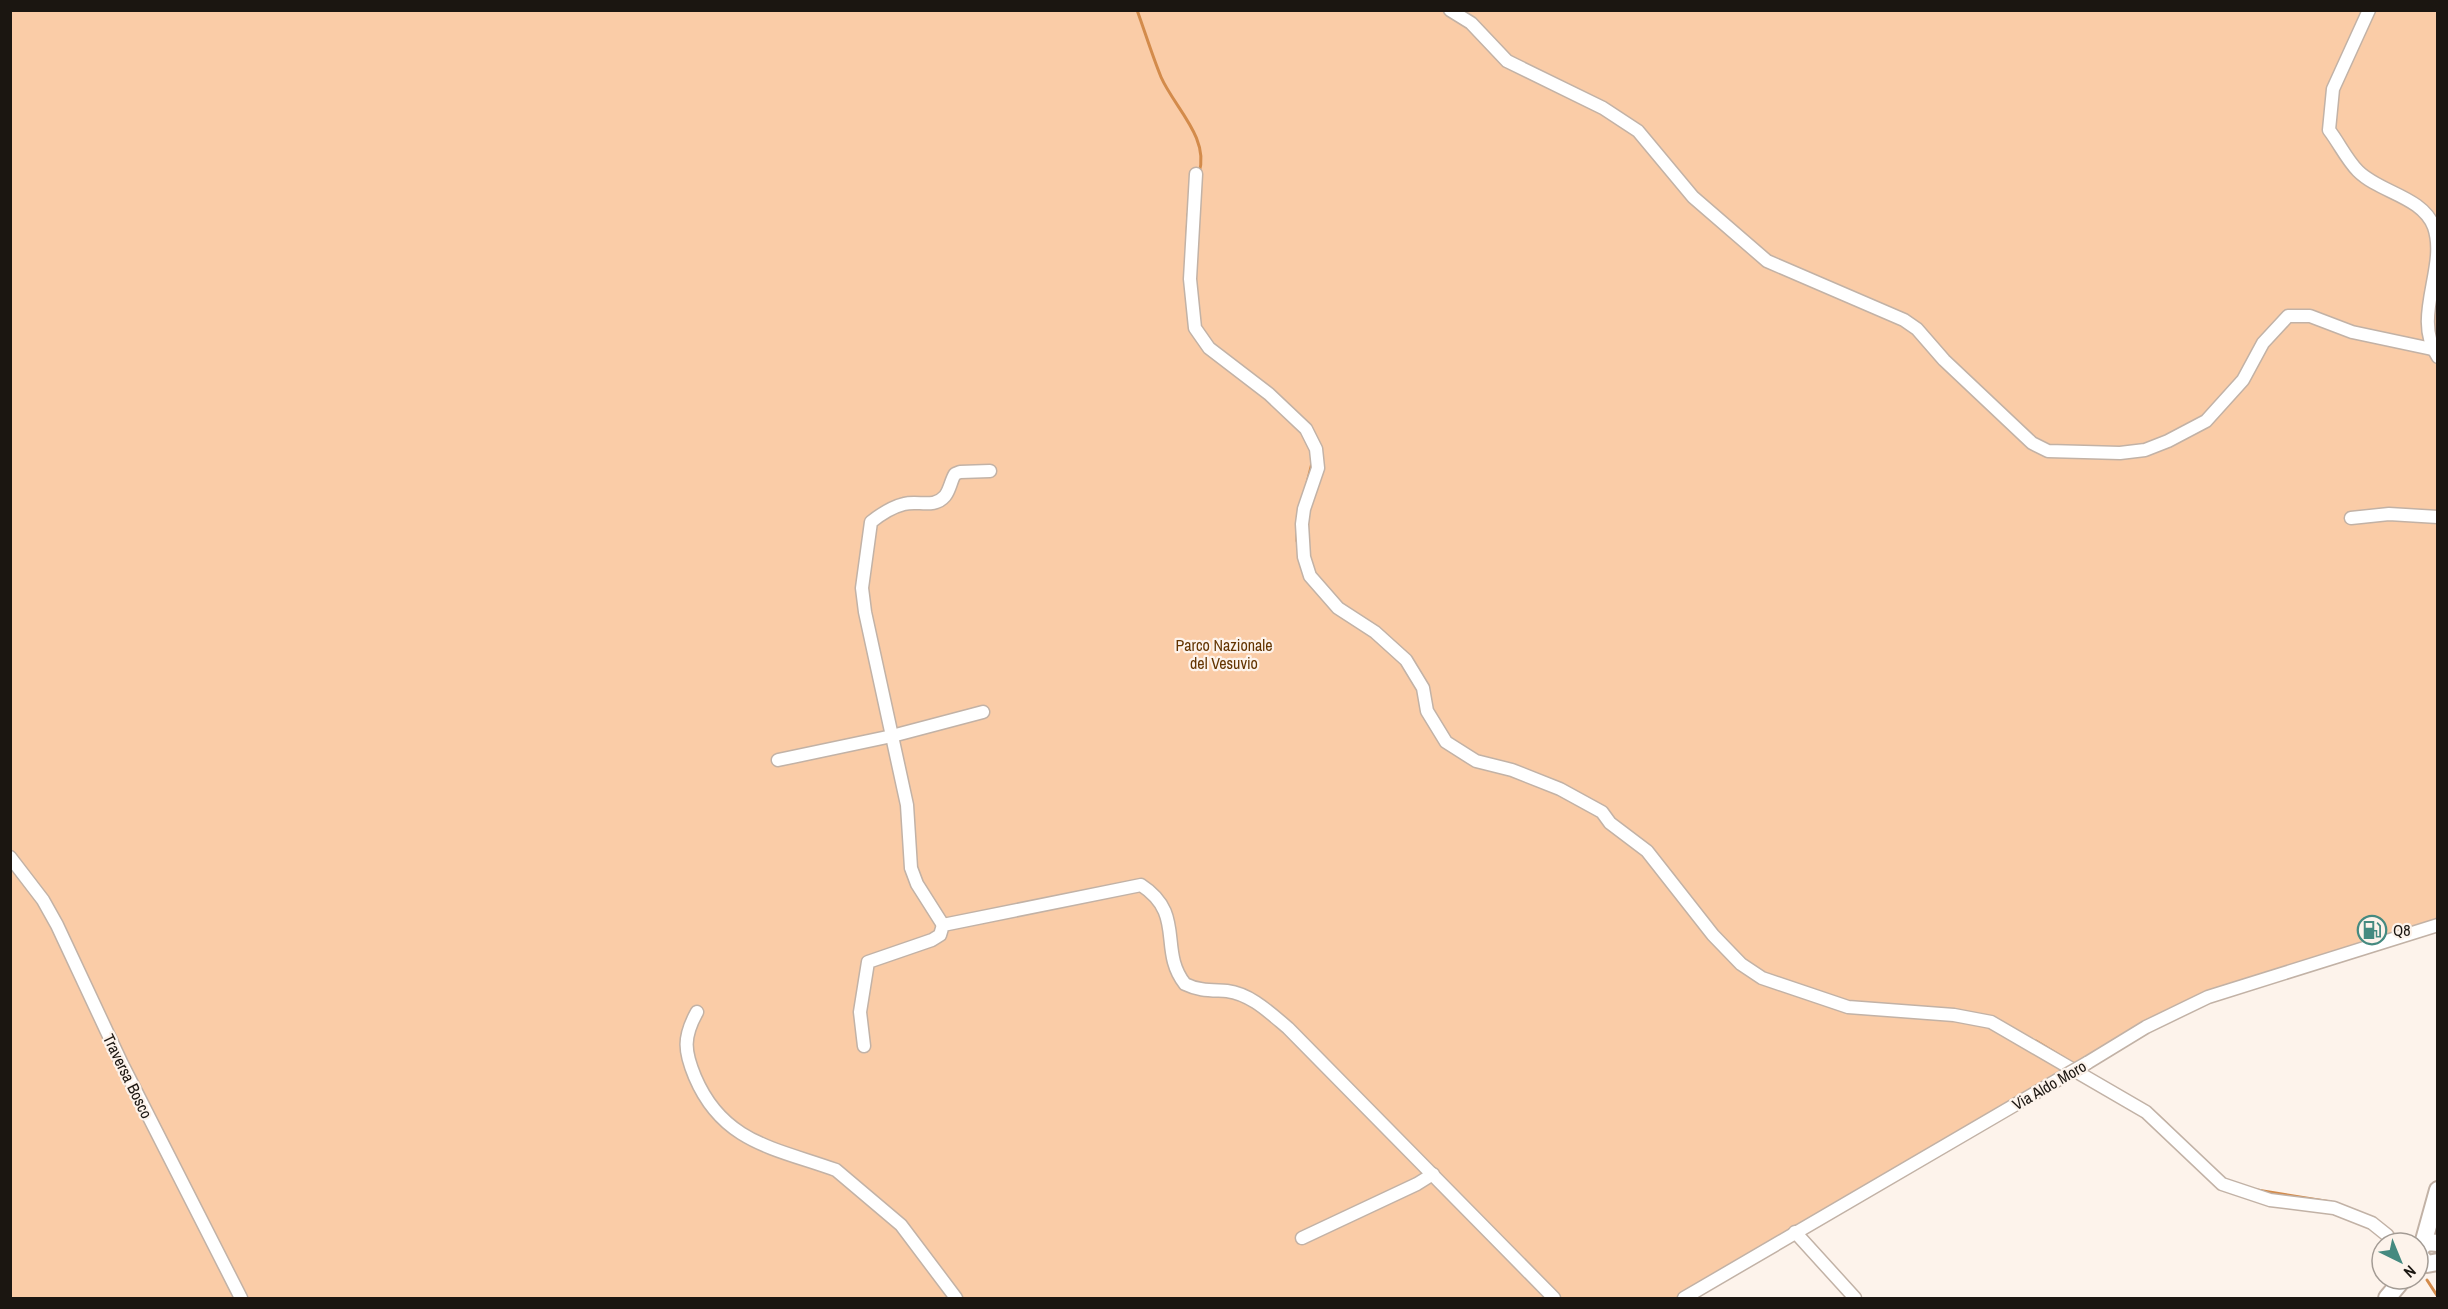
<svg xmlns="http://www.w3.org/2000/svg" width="2448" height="1309" viewBox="0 0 2448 1309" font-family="'Archivo Narrow',sans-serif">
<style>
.green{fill:#facca7}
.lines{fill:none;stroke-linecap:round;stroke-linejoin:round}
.stream{stroke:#d38b4b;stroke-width:3}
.street-casing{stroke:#c2b2a6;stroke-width:15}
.secondary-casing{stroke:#c2b2a6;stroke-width:20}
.street{stroke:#fff;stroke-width:12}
.secondary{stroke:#fff;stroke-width:16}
.street-bridge-casing{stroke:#c2b2a6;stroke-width:15;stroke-linecap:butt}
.street-bridge{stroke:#fff;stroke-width:12}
.labels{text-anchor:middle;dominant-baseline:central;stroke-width:4.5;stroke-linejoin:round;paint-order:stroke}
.park-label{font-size:16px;fill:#633400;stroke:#fdf3eb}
.poi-label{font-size:16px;fill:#1b1611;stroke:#fdf3eb;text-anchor:start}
.street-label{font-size:16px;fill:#1b1611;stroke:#fdf3eb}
</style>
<rect width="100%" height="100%" fill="#fdf3eb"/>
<polygon class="green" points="10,11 2437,11 2437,930 2214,999 2123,1045 1693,1298 11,1298"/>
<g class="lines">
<g class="stream">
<path d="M 1137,10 C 1145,32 1152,55 1161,77 C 1174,107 1210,138 1199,173"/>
<polyline points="1187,235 1188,214"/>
<polyline points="1307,483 1312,463"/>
<polyline points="1297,527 1297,541"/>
<polyline points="1657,856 1674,876"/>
<polyline points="2036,1041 2064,1058"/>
<polyline points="2154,1112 2167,1124"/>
<polyline points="2257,1190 2331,1202"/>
<polyline points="2427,1280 2438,1297"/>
</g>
<g class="street-casing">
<g id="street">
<polyline points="1450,10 1471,23 1507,61 1603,108 1638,131 1693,197 1767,261 1904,320 1917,329 1944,360 2032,443 2048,451 2120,453 2145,450 2168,441 2206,421 2243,380 2263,343 2288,316 2310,316 2352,332 2432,349"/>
<path d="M 2369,10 L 2333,89 L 2329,130 C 2339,143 2347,160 2358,171 C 2380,193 2422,196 2434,227 C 2448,268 2411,317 2438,357"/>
<polyline points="1196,174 1190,279 1195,328 1209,348 1269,394 1306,429 1316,449 1318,468 1304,509 1302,524 1304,557 1310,576 1338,608 1375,632 1406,660 1423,688 1427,711 1446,742 1476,761 1512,770 1560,789 1602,812 1610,823 1647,851 1713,935 1741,964 1762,978 1848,1007 1954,1015 1991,1022 2146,1112 2222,1184 2270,1200 2334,1208 2372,1223 2387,1235 2392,1243"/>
<polyline points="2351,518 2389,514 2438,517"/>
<polyline points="778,760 892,736 983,712"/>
<polyline points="10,857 43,900 57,925 122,1064 241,1298"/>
<path d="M 943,925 L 917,884 L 911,868 L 907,805 L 865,612 L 862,588 L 871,522 C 881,514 892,507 904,504 C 918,500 934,509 945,496 C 950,490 951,480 955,474 L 960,472 L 990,471"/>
<path d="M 697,1012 C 683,1037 684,1051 695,1077 C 723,1143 775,1148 836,1170 L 901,1225 L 956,1298"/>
<path d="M 864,1046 L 860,1012 L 868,962 L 932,940 L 940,935 L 943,925 L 1141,885 C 1186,914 1158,950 1185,984 C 1199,991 1212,990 1227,991 C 1251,994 1270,1013 1288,1028 L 1554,1298"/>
<polyline points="2087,1063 2146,1027 2208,997 2438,925"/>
<polyline points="1795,1232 1855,1298"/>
<polyline points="1302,1238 1417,1184 1433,1174"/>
<polyline points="1684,1298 2066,1075"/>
</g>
</g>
<g class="secondary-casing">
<g id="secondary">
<polyline points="2438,1243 2427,1242 2421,1247 2419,1255 2427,1264 2438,1262"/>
<polyline points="2423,1244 2438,1190"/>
<polyline points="2387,1298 2403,1279"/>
</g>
</g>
<use href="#street" class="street"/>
<use href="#secondary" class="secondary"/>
<g class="street-bridge-casing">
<polyline id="street-bridge" points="2066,1075 2087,1063"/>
</g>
<use href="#street-bridge" class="street-bridge"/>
</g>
<defs>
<g id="fuel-ring" transform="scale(1.5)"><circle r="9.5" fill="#fdf3eb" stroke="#458a80" stroke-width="1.5"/><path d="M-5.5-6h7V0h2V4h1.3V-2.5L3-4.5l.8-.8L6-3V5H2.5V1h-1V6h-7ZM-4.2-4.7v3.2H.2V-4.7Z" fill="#458a80"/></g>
</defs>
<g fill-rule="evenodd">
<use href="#fuel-ring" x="2372" y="930"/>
</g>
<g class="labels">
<g class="park-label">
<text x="1224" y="645">Parco Nazionale<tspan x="1224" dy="18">del Vesuvio</tspan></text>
</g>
<g class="poi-label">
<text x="2393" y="930">Q8</text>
</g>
<g class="street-label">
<text transform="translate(128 1076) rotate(64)">Traversa Bosco</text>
<text transform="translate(2049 1085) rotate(-30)">Via Aldo Moro</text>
</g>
</g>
<rect width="2448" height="1309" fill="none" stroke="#1b1611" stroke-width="24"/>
<g transform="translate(2400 1261) rotate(137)"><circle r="28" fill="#fdf3eb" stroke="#a39b94" stroke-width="1.5"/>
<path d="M0-4.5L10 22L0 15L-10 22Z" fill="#458a80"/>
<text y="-9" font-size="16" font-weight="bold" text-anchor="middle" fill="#1b1611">N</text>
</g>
</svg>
